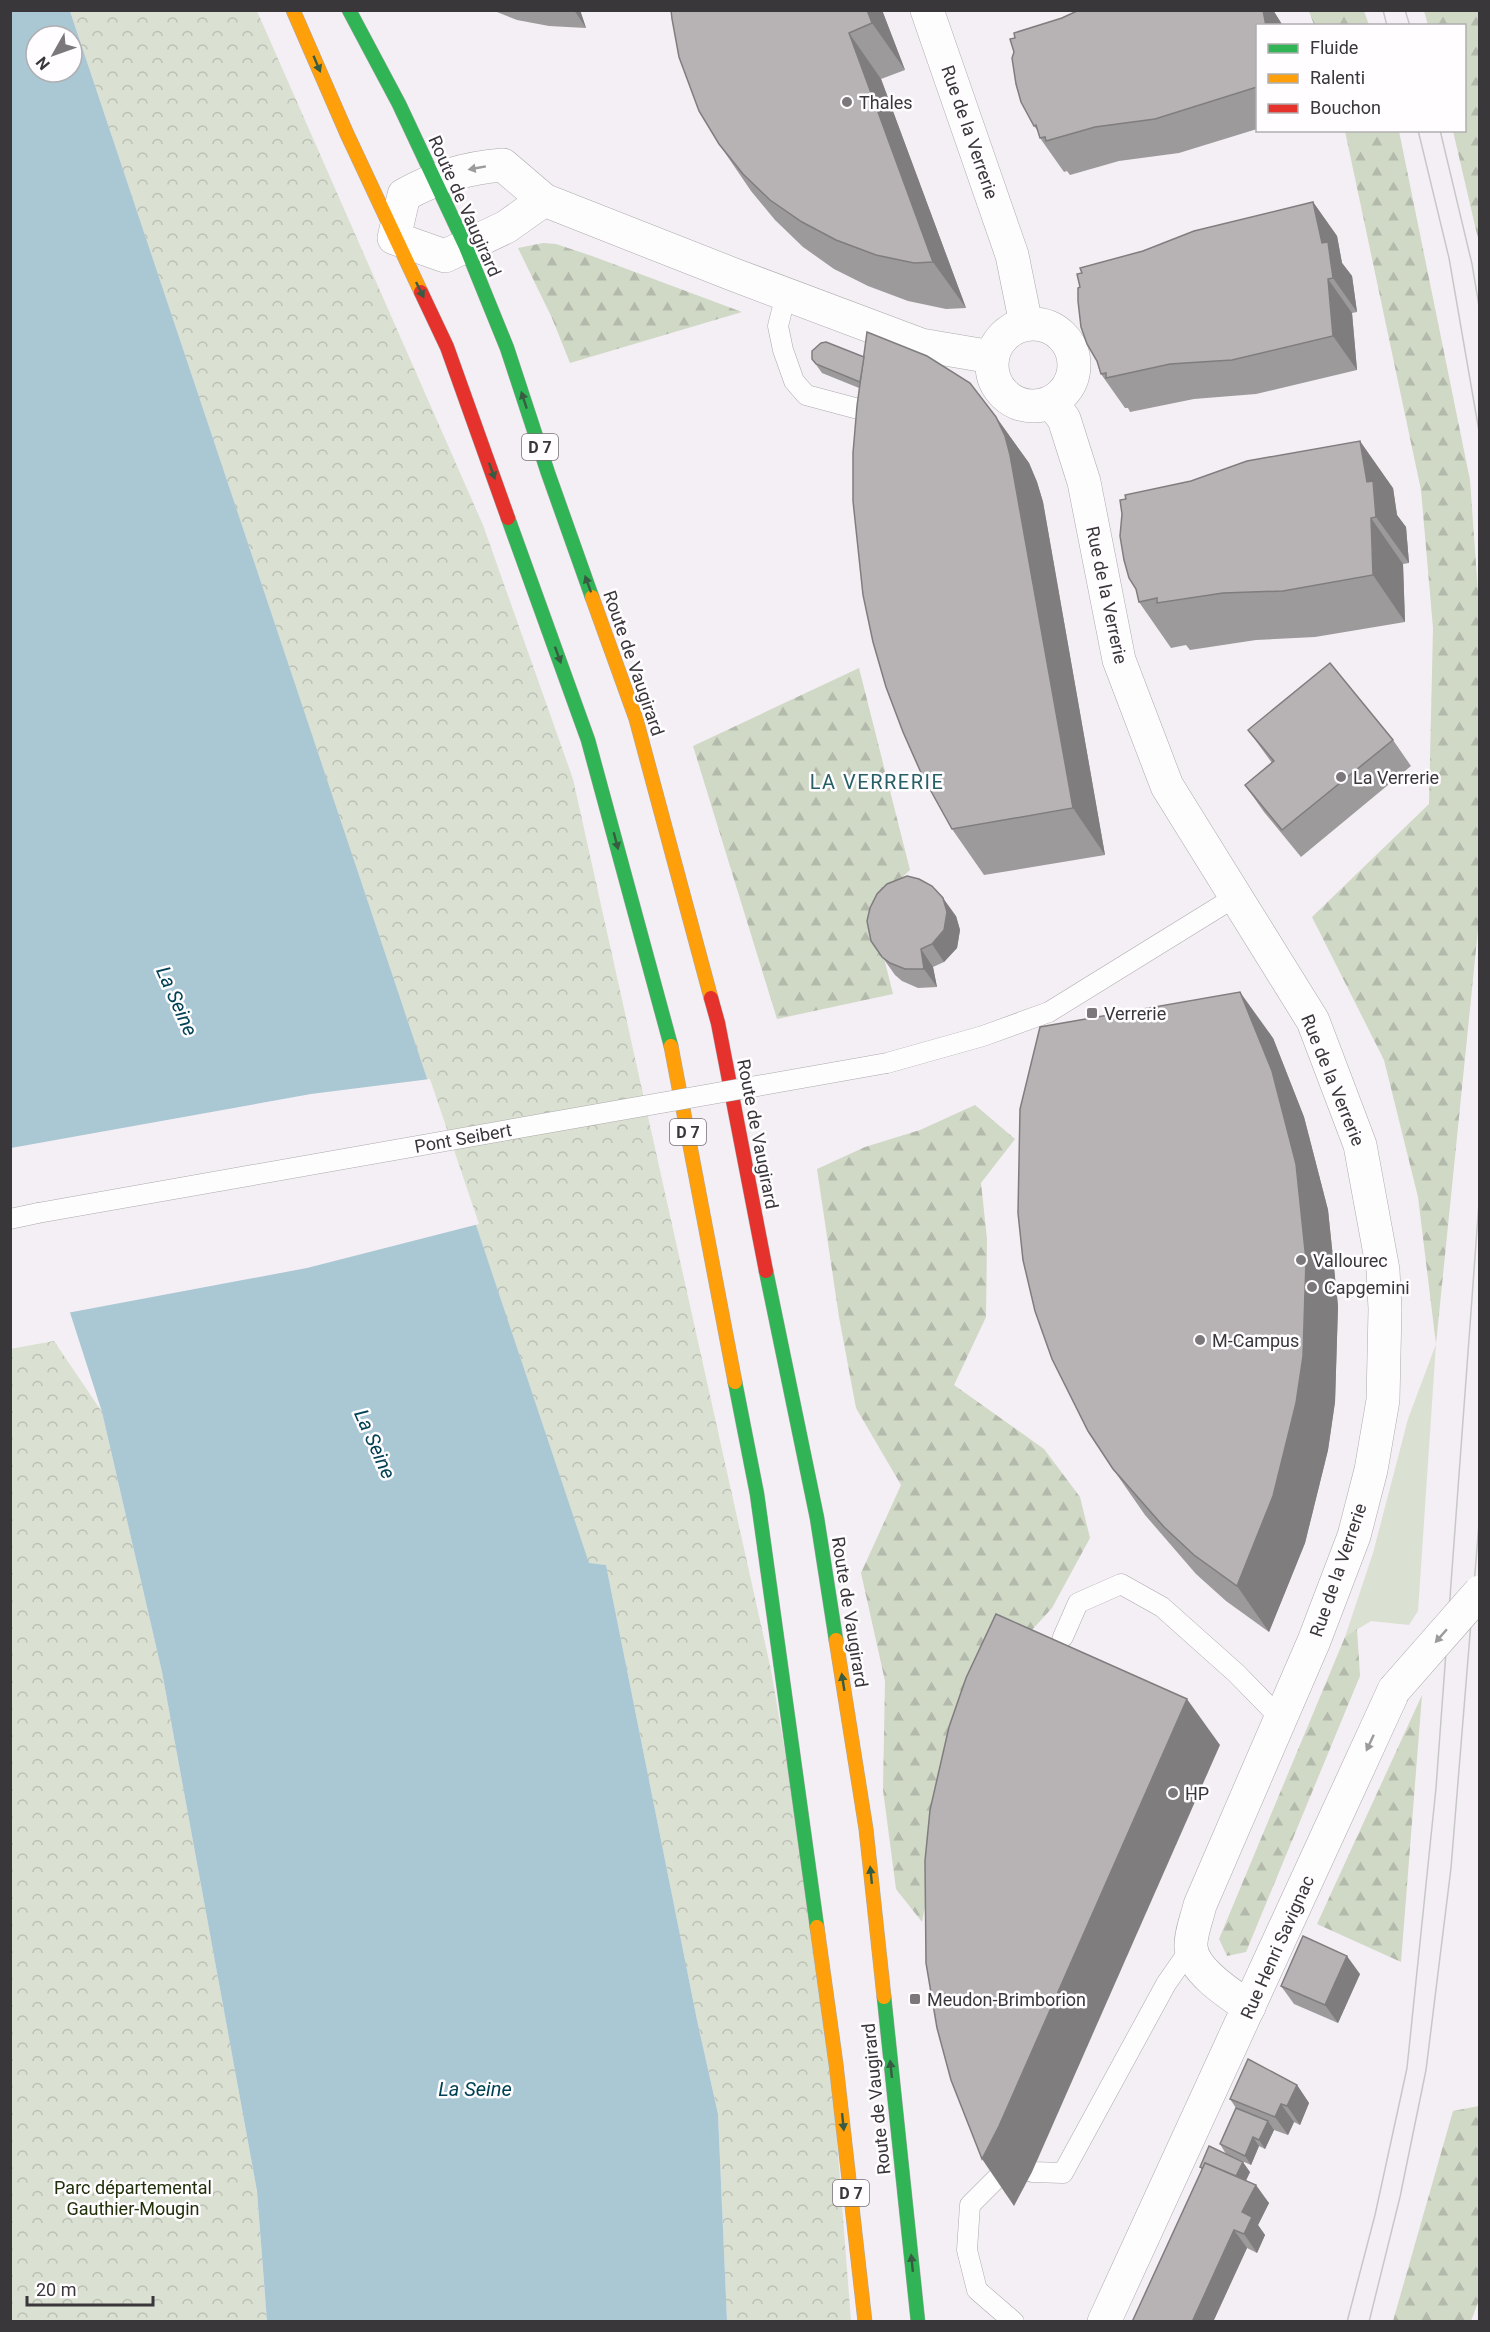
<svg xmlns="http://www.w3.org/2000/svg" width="1490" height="2332" viewBox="0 0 1490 2332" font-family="Roboto,sans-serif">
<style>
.grass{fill:#dae0d2}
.forest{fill:url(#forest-firs)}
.park{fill:url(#park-crowns)}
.water{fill:#aac7d4;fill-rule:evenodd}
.pier{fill:#f4eff4}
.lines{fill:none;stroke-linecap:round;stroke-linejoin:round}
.lane-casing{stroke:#aca9ac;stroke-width:21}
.street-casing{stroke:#aca9ac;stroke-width:34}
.fast-casing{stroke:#aca9ac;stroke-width:15}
.slow-casing{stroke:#aca9ac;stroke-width:15}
.jam-casing{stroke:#aca9ac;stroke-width:15}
.lane{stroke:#fdfdfd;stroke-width:20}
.street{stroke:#fdfdfd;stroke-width:33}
.fast{stroke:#30b455;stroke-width:14}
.slow{stroke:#ff9f0a;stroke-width:14}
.jam{stroke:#e5322d;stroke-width:14}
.tram{stroke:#c8c7c8;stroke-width:1.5}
.lane-bridge-casing{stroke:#aca9ac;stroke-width:21;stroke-linecap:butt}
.street-bridge-casing{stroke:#aca9ac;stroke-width:34;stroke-linecap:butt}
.lane-bridge{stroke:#fdfdfd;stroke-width:20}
.street-bridge{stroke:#fdfdfd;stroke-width:33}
.wall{fill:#9d9a9c}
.shaded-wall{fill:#807d7f}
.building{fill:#b7b3b5;stroke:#807d7f;stroke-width:1.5}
.oneway{fill:#375c42}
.oneway2{fill:#9c9a9c}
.poi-dot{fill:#7b777b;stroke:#fffdff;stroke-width:2}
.labels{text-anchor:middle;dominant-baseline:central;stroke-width:5;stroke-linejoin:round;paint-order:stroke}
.shield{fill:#fffdff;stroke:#757275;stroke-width:1.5}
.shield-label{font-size:16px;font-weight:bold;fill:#3a373a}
.poi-label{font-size:18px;fill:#3a373a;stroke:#fffdff;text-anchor:start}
.street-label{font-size:18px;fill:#3a373a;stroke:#fffdff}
.park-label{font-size:18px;fill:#203008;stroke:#fffdff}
.neighbourhood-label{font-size:20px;letter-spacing:1.5px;fill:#265f65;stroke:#fffdff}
.water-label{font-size:20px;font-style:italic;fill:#004153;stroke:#fffdff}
</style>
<defs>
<pattern id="forest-firs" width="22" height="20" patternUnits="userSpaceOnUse" patternTransform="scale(1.5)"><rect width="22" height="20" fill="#d0d8c6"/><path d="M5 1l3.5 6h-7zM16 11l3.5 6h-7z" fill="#b3baab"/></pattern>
<pattern id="park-crowns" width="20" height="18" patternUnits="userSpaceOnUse" patternTransform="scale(1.5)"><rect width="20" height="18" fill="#dae0d2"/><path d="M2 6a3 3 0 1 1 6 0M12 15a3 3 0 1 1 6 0" fill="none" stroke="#bcc1b5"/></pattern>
</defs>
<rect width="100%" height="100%" fill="#f4eff4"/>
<polygon class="grass" points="1436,1344 1418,1611 1409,1625 1371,1621 1345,1637 1373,1553 1408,1419"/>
<g class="forest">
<polygon points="1309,11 1364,11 1369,25 1314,25"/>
<polygon points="1424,11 1479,11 1479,243 1453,131 1464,130 1464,26 1428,25"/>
<polygon points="1345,131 1399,131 1470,480 1480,620 1479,920 1436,1344 1418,1197 1384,1060 1312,917 1429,804 1433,628 1421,490"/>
<polygon points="543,243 556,244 592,256 742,312 570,363 552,318 518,248"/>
<polygon points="859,668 910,870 893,886 874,918 893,994 777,1019 693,746"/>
<polygon points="975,1105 1015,1139 981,1183 987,1239 986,1317 954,1385 1044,1449 1080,1497 1090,1538 1052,1608 999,1666 936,1851 922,1922 896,1889 883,1790 885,1681 861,1573 901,1485 856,1408 839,1317 817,1169 865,1147 920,1130"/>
<polygon points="1357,1629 1360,1676 1246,1952 1227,1956 1219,1939 1345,1637"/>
<polygon points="1422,1695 1401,1962 1317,1924"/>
<polygon points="1479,2106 1479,2300 1471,2321 1393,2321 1453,2111"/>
</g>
<g class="park">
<polygon points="70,11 257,11 483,525 573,779 771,1670 825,1986 851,2321 727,2321 718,2114 697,2020 606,1565 589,1564"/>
<polygon points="54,1341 102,1412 162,1672 257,2191 267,2321 11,2322 10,1349"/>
</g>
<path class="water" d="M 10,11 L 70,11 L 589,1563 L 606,1565 L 697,2020 L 718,2114 L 727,2321 L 267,2321 L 257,2191 L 162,1672 L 102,1412 L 38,1213 L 11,1160 ZM 36,36 L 72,36 L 72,72 L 36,72 Z"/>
<polygon class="pier" points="430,1079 479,1224 307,1268 67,1313 35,1214 10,1167 11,1148 311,1094"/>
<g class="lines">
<g class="lane-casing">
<g id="lane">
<polyline points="786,294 778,326 783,350 794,381 806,395 881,415"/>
<polyline points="887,1063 983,1036 1049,1012 1235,897"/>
<polyline points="10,1219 38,1213"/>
<polyline points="1063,1637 1078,1603 1121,1584 1162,1607 1236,1673 1279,1717"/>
<polyline points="1032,2172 1063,2173 1166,1984 1191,1948"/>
<polyline points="1001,2174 970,2205 967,2250 977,2290 1014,2322"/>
</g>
</g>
<g class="street-casing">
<g id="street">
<polyline points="927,10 1012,255 1026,324"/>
<path d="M 544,200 L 506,227 L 445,256 L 394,238 L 404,195 C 437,177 465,168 503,165 L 544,200 L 732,274 L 921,345 L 992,357"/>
<circle cx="1033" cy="365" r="41"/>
<path d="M 1051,402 L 1064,419 L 1084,482 L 1119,660 L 1167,786 L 1313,1021 L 1360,1145 L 1383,1270 L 1385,1309 L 1383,1400 L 1371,1470 L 1354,1536 L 1314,1641 L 1200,1905 C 1197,1918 1190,1935 1191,1947 C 1193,1971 1231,1995 1249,2007"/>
<polyline points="1104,2322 1394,1690"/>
</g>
</g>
<g class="fast-casing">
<g id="fast">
<polyline points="349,10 399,104 466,247 507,348 548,473 592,597"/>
<polyline points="508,518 588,740 671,1046"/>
<polyline points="766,1271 817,1518 836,1640"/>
<polyline points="735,1382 757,1494 817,1927"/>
<polyline points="884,1997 918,2322"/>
</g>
</g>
<g class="slow-casing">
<g id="slow">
<polyline points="293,10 347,134 421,292"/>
<polyline points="592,597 636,719 711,998"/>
<polyline points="671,1046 735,1382"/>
<polyline points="836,1640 866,1829 884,1997"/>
<polyline points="817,1927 836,2064 865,2322"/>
</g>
</g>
<g class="jam-casing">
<g id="jam">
<polyline points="421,292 447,347 508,518"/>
<polyline points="711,998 718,1023 766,1271"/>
</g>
</g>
<use href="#lane" class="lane"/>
<use href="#street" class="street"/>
<use href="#fast" class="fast"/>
<use href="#slow" class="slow"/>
<use href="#jam" class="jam"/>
<g class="tram">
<polyline points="1383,10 1387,26"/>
<polyline points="1405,10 1410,26"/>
<polyline points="1418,130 1449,258 1480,437"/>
<polyline points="1440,130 1472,264 1480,312"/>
<polyline points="1347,2322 1375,2215 1407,2068 1436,1788 1480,1189"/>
<polyline points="1369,2322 1400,2197 1426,2070 1451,1868 1480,1511"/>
</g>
<g class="lane-bridge-casing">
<polyline id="lane-bridge" points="38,1213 887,1063"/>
</g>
<g class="street-bridge-casing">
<polyline id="street-bridge" points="1394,1690 1480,1592"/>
</g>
<use href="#lane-bridge" class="lane-bridge"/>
<use href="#street-bridge" class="street-bridge"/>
</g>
<g class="wall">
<polygon points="492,10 580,10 586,28 549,26 517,20"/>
<polygon points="882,10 905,70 881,79 966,308 946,309 908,301 868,286 834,269 803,247 775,220 751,191 719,144 699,111"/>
<polygon points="1079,10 1273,10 1283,26 1257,26 1257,129 1179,153 1119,161 1070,175 1067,171 1064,172 1040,138 1038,131 1034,126 1014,52 1015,38"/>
<polygon points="1313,202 1337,236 1342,263 1352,276 1357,312 1352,313 1357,370 1256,394 1194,399 1130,412 1128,408 1125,408 1101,374 1080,287 1082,273 1143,251"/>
<polygon points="812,359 996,417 1029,463 1037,482 1043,502 1105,855 984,875 952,829 859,388 822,373"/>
<polygon points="1191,481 1393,488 1397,515 1406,527 1409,563 1403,564 1405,622 1315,637 1256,640 1190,650 1186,645 1171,648 1139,602"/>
<polygon points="1248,730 1393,740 1411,766 1301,857 1264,812 1245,785 1272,763"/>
<polygon points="956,916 960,930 957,948 944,962 933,967 937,987 918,988 902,981 895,975 871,941"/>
<polygon points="1273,1038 1304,1117 1328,1210 1338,1306 1335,1402 1328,1450 1305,1543 1269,1632 1226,1601 1196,1574 1145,1515 1113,1469"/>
<polygon points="1360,1974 1338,2023 1294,2004 1281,1986"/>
<polygon points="1297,2085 1309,2103 1300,2125 1294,2122 1288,2135 1274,2130 1265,2149 1259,2146 1251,2165 1226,2154 1220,2144 1236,2108 1230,2099"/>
<polygon points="1200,2167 1250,2172 1246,2180 1269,2203 1258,2225 1265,2235 1257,2253 1247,2248 1213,2322 1132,2322 1202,2170"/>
</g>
<g class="shaded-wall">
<polygon points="574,10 580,10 586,28"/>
<polygon points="867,10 882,10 905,70 872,23"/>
<polygon points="1263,10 1273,10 1283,26 1266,26"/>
<polygon points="849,33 881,79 966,308 933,262"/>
<polygon points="1313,202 1337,236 1342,263 1352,276 1357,312 1333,278 1322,243"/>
<polygon points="1328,279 1352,313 1357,370 1333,336"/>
<polygon points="996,417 1029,463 1037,482 1043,502 1105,855 1073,808"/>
<polygon points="1360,441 1393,488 1397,515 1406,527 1409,563 1376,517 1367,482"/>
<polygon points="1371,518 1403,564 1405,622 1373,575"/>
<polygon points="943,898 956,916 960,930 957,948 944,962 932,944"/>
<polygon points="921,949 933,967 937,987 924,969"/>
<polygon points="1240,992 1273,1038 1304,1117 1328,1210 1338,1306 1335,1402 1328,1450 1305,1543 1269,1632 1237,1586"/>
<polygon points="1187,1699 1220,1745 1032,2172 1014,2206 982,2159"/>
<polygon points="1347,1956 1360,1974 1338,2023 1325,2005"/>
<polygon points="1297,2085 1309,2103 1300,2125 1287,2106"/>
<polygon points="1281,2104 1294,2122 1288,2135 1275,2117"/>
<polygon points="1268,2121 1274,2130 1265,2149 1259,2140"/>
<polygon points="1253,2137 1259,2146 1251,2165 1245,2156"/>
<polygon points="1243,2162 1250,2172 1241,2191 1234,2181"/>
<polygon points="1256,2185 1269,2203 1258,2225 1265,2235 1257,2253 1244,2234 1242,2212"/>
<polygon points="1234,2230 1247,2248 1213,2322 1192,2322"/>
</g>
<g class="building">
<polygon points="671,10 867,10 872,23 849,33 933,262 914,263 876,255 836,240 802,222 770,200 743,174 719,144 699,111 679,57 672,19"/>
<polygon points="1079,10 1263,10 1266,26 1257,26 1257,87 1155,119 1095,127 1046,141 1045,137 1040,138 1036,125 1034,126 1021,102 1016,84 1012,58 1014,52 1010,39 1015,38 1014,33 1062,18"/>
<polygon points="1313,202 1322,243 1328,242 1333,278 1328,279 1333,336 1232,360 1170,364 1106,378 1106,373 1101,374 1097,361 1087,344 1081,327 1078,301 1078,288 1080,287 1077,274 1082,273 1080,268 1143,251 1194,231"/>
<polygon points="867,332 927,356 970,383 996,417 1005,436 1010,455 1073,808 952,829 922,775 903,732 886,687 873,642 863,595 853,501 853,453 857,406"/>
<polygon points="826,342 864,357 860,382 816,364 812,359 812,351 821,343"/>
<polygon points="1360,441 1367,482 1373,481 1376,517 1371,518 1373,575 1283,591 1223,593 1157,603 1157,598 1139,602 1136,589 1129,578 1124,560 1120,536 1122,514 1120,500 1126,499 1125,495 1191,481 1247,461"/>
<polygon points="1330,663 1393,740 1282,830 1245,785 1274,761 1248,730"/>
<polygon points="907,876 919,879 932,886 943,898 947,912 944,930 932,944 921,949 924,969 905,969 890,963 882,957 871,941 867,921 870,908 877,894 887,884"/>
<polygon points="1240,992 1272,1071 1296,1164 1306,1260 1303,1356 1296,1403 1273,1496 1237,1586 1194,1555 1164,1527 1113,1469 1088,1431 1052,1359 1035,1311 1023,1260 1018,1213 1020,1109 1040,1027"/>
<polygon points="996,1614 1187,1699 999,2126 982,2159 951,2080 937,2028 926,1963 925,1861 930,1810 949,1727 966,1678"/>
<polygon points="1303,1936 1347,1956 1325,2005 1281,1986"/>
<polygon points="1248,2059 1297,2085 1287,2106 1281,2104 1275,2117 1230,2099"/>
<polygon points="1236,2108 1268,2121 1259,2140 1253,2137 1245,2156 1220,2144"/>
<polygon points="1209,2146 1243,2162 1236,2176 1205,2163 1203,2168 1200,2167"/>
<polygon points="1205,2163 1256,2185 1242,2212 1252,2217 1244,2234 1234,2230 1192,2322 1132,2322"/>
</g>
<defs><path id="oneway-solid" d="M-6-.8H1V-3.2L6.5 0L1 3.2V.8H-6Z" transform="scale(1.5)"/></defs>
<g class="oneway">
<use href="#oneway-solid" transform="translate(317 64) rotate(67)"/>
<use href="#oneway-solid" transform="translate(420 290) rotate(64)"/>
<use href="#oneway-solid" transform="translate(524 400) rotate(-108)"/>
<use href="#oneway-solid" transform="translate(492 471) rotate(70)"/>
<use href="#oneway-solid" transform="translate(588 584) rotate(-110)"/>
<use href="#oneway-solid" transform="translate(558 655) rotate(70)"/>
<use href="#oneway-solid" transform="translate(616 841) rotate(75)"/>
<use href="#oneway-solid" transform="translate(843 1682) rotate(-99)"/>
<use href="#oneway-solid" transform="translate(871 1875) rotate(-96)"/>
<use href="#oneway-solid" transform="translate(891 2069) rotate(-96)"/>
<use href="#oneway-solid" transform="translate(843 2122) rotate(84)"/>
<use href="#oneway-solid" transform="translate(912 2263) rotate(-96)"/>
</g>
<g class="oneway2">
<use href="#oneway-solid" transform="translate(477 168) rotate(170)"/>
<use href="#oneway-solid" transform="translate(1441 1636) rotate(131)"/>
<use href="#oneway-solid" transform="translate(1370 1743) rotate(115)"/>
</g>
<g class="poi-dot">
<circle cx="847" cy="102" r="6"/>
<circle cx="1341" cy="777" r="6"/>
<rect x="1086" y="1007" width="12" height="12" rx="3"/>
<circle cx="1301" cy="1260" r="6"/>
<circle cx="1312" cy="1287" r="6"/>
<circle cx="1200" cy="1340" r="6"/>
<circle cx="1173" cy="1793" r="6"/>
<rect x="909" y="1993" width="12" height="12" rx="3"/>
</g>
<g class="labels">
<g class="shield">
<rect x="522" y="434" width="36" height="26" rx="4.5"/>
<rect x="670" y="1119" width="36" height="26" rx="4.5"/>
<rect x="833" y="2180" width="36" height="26" rx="4.5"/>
</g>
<g class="shield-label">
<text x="540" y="447">D 7</text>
<text x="688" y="1132">D 7</text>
<text x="851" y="2193">D 7</text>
</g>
<g class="poi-label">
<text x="859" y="102">Thales</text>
<text x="1353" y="777">La Verrerie</text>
<text x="1104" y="1013">Verrerie</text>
<text x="1313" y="1260">Vallourec</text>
<text x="1324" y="1287">Capgemini</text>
<text x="1212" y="1340">M-Campus</text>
<text x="1185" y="1793">HP</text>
<text x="927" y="1999">Meudon-Brimborion</text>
</g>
<g class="street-label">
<text transform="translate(970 132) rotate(71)">Rue de la Verrerie</text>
<text transform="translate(465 206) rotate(66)">Route de Vaugirard</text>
<text transform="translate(1107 595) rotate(78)">Rue de la Verrerie</text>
<text transform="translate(634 663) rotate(71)">Route de Vaugirard</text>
<text transform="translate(1333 1080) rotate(68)">Rue de la Verrerie</text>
<text transform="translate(758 1134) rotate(79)">Route de Vaugirard</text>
<text transform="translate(463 1138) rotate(-10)">Pont Seibert</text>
<text transform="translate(1338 1570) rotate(-71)">Rue de la Verrerie</text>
<text transform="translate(850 1612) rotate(81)">Route de Vaugirard</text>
<text transform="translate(1277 1947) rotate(-66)">Rue Henri Savignac</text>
<text transform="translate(876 2099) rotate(-96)">Route de Vaugirard</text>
</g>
<g class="park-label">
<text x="133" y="2187">Parc départemental<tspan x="133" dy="21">Gauthier-Mougin</tspan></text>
</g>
<g class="neighbourhood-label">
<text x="877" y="782">LA VERRERIE</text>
</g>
<g class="water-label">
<text transform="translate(177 1001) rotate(66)">La Seine</text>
<text transform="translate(375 1444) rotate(66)">La Seine</text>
<text x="475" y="2089">La Seine</text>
</g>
</g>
<rect width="1490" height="2332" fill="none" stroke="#3a373a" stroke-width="24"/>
<rect x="1256" y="24" width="210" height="108" fill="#fffdff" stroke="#b0aeb0" stroke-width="1.5"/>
<rect x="1268" y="44" width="30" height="9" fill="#30b455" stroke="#b0aeb0" stroke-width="1.5"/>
<text x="1310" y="54" font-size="18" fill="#3a373a">Fluide</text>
<rect x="1268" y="74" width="30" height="9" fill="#ff9f0a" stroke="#b0aeb0" stroke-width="1.5"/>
<text x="1310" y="84" font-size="18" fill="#3a373a">Ralenti</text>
<rect x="1268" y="104" width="30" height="9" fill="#e5322d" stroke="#b0aeb0" stroke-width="1.5"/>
<text x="1310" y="114" font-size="18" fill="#3a373a">Bouchon</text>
<g transform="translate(54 54) rotate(230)"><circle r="28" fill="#fffdff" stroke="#b0aeb0" stroke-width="1.5"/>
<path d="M0-4.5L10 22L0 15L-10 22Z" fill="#7b777b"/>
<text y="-9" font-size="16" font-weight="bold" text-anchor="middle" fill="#3a373a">N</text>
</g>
<path d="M27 2296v9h126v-9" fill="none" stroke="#3a373a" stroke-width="3"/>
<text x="36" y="2296" font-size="18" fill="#3a373a" stroke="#fffdff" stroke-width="4.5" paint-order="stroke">20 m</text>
</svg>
